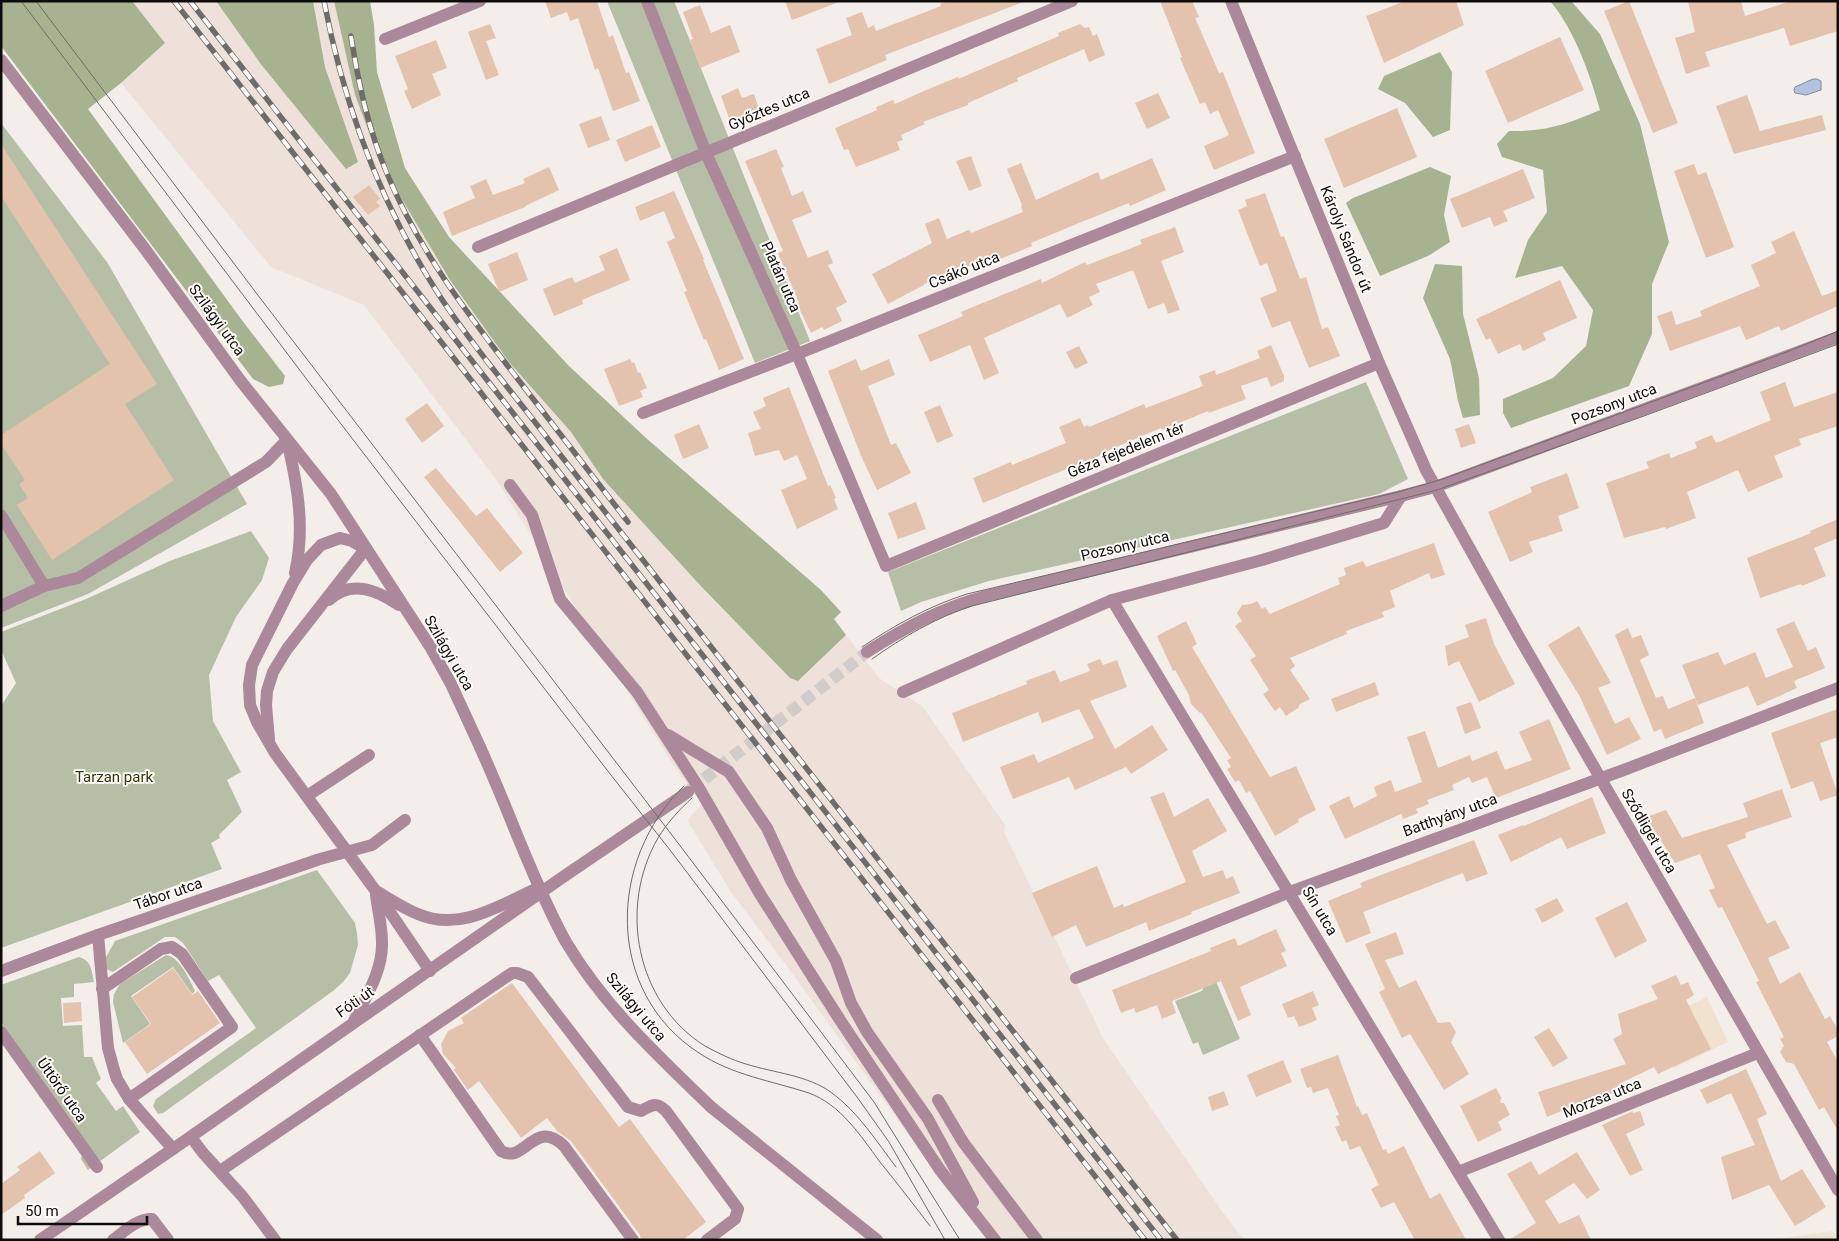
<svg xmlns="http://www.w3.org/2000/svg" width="1839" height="1241" viewBox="0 0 1839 1241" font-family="Roboto,sans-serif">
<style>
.built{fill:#ede1d9}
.education{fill:#f1e2d0}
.green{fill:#b6bfa5}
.forest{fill:#a7b291}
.water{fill:#b1c3e1;stroke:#808ca1}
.building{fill:#e3c3ad}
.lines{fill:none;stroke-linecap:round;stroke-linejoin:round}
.minor-tunnel{stroke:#d1ccc9;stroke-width:12;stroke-dasharray:12 6;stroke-linecap:butt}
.minor{stroke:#ab899a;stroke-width:12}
.tram{stroke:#6e6c69;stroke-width:1}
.rail-casing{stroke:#6e6c69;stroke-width:5.5}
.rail{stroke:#fefbf9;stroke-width:4;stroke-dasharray:11;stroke-linecap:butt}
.minor-bridge{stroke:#ab899a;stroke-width:12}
.labels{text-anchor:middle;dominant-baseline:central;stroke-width:4;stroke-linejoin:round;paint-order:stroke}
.street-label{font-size:15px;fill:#0e0d0b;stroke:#fefbf9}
.park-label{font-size:15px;fill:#2d3b04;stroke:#fefbf9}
</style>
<rect width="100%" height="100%" fill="#f3eeea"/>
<polygon class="built" points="132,1 216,1 260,63 347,168 358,162 325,67 313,1 334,1 355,95 369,132 388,168 397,191 450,280 509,362 571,432 603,479 799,681 846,635 879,678 923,707 1005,825 1004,832 1103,1038 1221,1210 1244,1240 989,1240 911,1138 789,969 731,892 687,820 702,804 672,763 498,482 364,305 271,267 121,83 165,43"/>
<g class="education">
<polygon points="1707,997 1728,1042 1674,1068 1666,1050 1645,1027"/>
<polygon points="1833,1231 1838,1240 1772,1240"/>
</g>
<g class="green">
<polygon points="607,1 674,1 810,341 755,363"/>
<polygon points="1,123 107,262 247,504 88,594 1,628"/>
<polygon points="1366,382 1408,479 1379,494 989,581 921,602 901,611 888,572"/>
<polygon points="251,531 269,558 262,580 236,617 209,675 213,721 241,772 227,780 242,812 219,835 220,838 211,843 222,869 1,948 1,706 16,683 1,650 1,632 86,599 170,561"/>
<polygon points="317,870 355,923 357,933 358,945 350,973 343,982 333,991 163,1113 158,1114 153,1106 156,1099 256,1028 219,975 208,981 183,943 175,937 165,937 113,972 106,969 105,959 115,941"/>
<path d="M 166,955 C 179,956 190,980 195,991 L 192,994 L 173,967 L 131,996 L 150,1024 L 123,1043 L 113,1002 L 114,994 L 120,984 Z"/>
<path d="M 79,957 C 91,960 92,971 94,982 L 74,984 L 74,997 L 61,998 L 63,1026 L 82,1025 L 84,1057 L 92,1057 L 101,1079 L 96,1083 L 116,1111 L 123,1106 L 140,1132 L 88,1170 L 81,1159 L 83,1149 L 1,1022 L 1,985 Z"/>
<polygon points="1215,979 1240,1039 1203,1055 1198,1042 1193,1044 1175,1001 1202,991 1205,983"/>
</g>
<g class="forest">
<polygon points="1,1 132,1 165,43 121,83 88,109 241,319 285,376 283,384 269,387 253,379 1,46"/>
<polygon points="216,1 313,1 325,67 358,162 346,169 260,63"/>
<polygon points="334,1 370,1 374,25 377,72 405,168 449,237 569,366 646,438 821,590 841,612 834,619 846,635 798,681 790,678 699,584 603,479 571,432 509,362 450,280 397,191 388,168 369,132 355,95"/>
<path d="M 1550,1 L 1571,1 L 1600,34 L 1640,124 L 1669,242 L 1652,284 L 1652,334 L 1629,386 L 1511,428 L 1503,413 L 1503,399 L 1553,378 L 1586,346 L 1593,310 L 1562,266 L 1515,278 L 1528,240 L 1547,212 L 1543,170 L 1502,157 L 1497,144 L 1509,131 C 1545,132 1568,124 1600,110 C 1590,74 1574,29 1550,1 Z"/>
<polygon points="1440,52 1452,72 1450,130 1433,137 1405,103 1378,89 1384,76"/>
<polygon points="1430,167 1451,176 1444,215 1450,242 1428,256 1380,276 1346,203 1353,198"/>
<polygon points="1435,264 1462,266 1463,314 1479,378 1480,415 1463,418 1458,401 1450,359 1423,298"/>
</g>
<polygon class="water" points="1813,79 1817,79 1821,81 1821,90 1806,95 1795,93 1794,90 1795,87"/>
<g class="building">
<polygon points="545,1 597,1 609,37 613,35 626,73 629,72 640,101 613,111 598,68 595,70 578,18 570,21 567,12 551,18"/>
<polygon points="785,1 839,1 839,2 792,20"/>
<polygon points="948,1 1023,2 885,55 887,60 829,84 816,49 852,35 846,18 862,12 868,28 874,25 876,31 941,6 940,4"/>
<polygon points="1160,1 1192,1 1199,17 1195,18 1219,73 1223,72 1255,153 1214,170 1204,146 1229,135 1218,110 1210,114 1205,102 1200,104 1180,58 1182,57"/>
<polygon points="1405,1 1456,1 1464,25 1384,63 1366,16"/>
<polygon points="1629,1 1678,123 1653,133 1604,11"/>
<polygon points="1688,1 1741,1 1745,16 1791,1 1838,1 1838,31 1790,46 1784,28 1705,52 1710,66 1686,74 1675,38 1695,32"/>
<polygon points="700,5 711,33 730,25 740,52 700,68 690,40 693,39 683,12"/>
<polygon points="490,24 496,38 486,41 499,75 486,80 468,32"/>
<polygon points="1080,24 1085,28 1089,27 1093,36 1097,34 1105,55 1089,62 1084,49 1017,78 1018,81 968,103 968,105 923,122 925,124 901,135 903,140 897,142 900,150 856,167 848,149 844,150 835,128 877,110 876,107 893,100 895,104 926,90 958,77 958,79 1059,36 1058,33"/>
<polygon points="1560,37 1584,90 1508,123 1485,71"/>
<polygon points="436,40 447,68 432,74 441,95 412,109 404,91 408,89 395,56"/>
<polygon points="738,88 742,98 754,94 759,109 730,121 721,96"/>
<polygon points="1158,93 1170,118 1147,129 1135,103"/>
<polygon points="1747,95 1760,131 1822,115 1826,130 1734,154 1716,106"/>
<polygon points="1397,108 1417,157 1344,188 1324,139"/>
<polygon points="601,116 610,140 588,148 579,124"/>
<polygon points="652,125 661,147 625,162 616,140"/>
<polygon points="1,144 157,384 125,404 174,480 52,560 17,505 28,498 19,484 25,480 1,444 1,435 110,364 1,196"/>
<polygon points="776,149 784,167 781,168 792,196 803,191 812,212 792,220 808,258 828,250 833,263 828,265 847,302 836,308 842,321 824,330 822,327 811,333 797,304 799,303 778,253 783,251 745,161"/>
<polygon points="971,156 982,186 969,191 956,161"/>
<polygon points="1152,158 1166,190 1130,206 1129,203 1084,221 1031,243 1032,246 1000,259 998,255 924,284 924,285 888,304 872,274 932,243 925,224 939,218 947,239 969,230 971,233 1023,212 1021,206 1022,205 1007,169 1021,163 1036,200 1098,172 1101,180"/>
<polygon points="1694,164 1698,175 1706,172 1734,247 1706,258 1674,171"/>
<polygon points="549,167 559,190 525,206 525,207 452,236 443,212 475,198 470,186 486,179 493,195 525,183 523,179"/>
<polygon points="1523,169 1535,198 1503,211 1508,221 1494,227 1490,217 1462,228 1450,199"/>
<polygon points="369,185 380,199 376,202 380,206 368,215 353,197"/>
<polygon points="674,191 704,259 703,260 744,359 719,370 706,339 704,340 684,292 687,291 667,242 675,238 664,211 640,221 635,207"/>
<polygon points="1265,193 1281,237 1284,236 1300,279 1306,277 1322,329 1328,327 1340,356 1309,368 1290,321 1272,328 1260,298 1277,291 1267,263 1260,266 1238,210 1247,206 1245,200"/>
<polygon points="1175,227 1184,252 1161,261 1180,310 1168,314 1164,303 1148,309 1133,270 1096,284 1100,292 1089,297 1093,305 1067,318 1060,304 984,338 999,373 984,380 970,345 930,362 918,335 963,316 961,312 1041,279 1042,283 1085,262 1087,265 1142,244 1140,240"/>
<polygon points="1794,231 1822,296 1838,290 1838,306 1781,331 1779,326 1746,340 1740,326 1670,351 1657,316 1672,311 1676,325 1702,316 1700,311 1760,286 1751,265 1776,253 1771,242"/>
<polygon points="617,248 630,280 582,300 583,304 554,316 543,289 572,277 575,283 605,270 599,256"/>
<polygon points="517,252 528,280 499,292 488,264"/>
<polygon points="1560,280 1577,318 1543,333 1546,340 1523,351 1520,344 1498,354 1490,338 1486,340 1476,319"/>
<polygon points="1271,345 1284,376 1284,381 1271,387 1267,377 1241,386 1246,399 1209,413 1208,411 1162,430 1161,428 1100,454 1101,455 983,503 973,478 1011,462 1012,465 1066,443 1059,427 1080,418 1084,427 1088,425 1089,427 1144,404 1146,408 1203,386 1199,376 1215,370 1216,375 1260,358 1257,351"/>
<polygon points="1079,346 1088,363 1075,369 1066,352"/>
<polygon points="630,359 632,363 634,362 638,373 640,372 647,388 640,391 643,397 619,406 604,369"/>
<polygon points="856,359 861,371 889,359 895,375 868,386 891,445 896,443 911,473 877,490 862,458 828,371"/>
<polygon points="1785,382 1794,407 1838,392 1838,426 1799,439 1801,445 1774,456 1783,477 1748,492 1738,470 1687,492 1696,518 1666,529 1665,527 1624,538 1606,483 1649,468 1646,462 1669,453 1671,458 1697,448 1695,442 1712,435 1716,443 1771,420 1760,392"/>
<polygon points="789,387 828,486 830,485 836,498 834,499 838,509 797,529 781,490 807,479 797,455 784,461 779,450 755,456 748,433 761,429 753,412 766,406 763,398"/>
<polygon points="427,403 444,426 422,443 405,419"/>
<polygon points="940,405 953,436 937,443 924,412"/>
<polygon points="699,424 709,448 683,459 674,435"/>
<polygon points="1469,424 1476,443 1461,448 1455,429"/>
<polygon points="436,468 476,516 487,508 523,553 500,572 424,477"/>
<polygon points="1567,473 1579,508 1558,516 1563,531 1529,542 1533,552 1510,562 1488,512 1532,492 1530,487"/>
<polygon points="916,502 926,529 898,539 888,513"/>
<polygon points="1838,519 1838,538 1814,548 1826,576 1802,586 1801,584 1760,598 1747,558 1811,533 1810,531"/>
<polygon points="1434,543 1445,575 1431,579 1429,573 1390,591 1395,607 1382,612 1384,617 1346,631 1347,634 1290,658 1295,666 1290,670 1310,699 1300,704 1298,708 1286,716 1280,707 1275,711 1263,694 1269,690 1250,660 1256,656 1235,626 1242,621 1237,613 1242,605 1251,604 1257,601 1262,609 1265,607 1270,614 1340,584 1338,578 1346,575 1344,568 1363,561 1366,567"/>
<polygon points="1486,618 1494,644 1515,684 1479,702 1459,661 1448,666 1445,646 1469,637 1465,625"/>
<polygon points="1186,621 1197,644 1192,647 1270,777 1296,766 1316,810 1298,819 1299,822 1275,836 1250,791 1246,793 1239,780 1235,782 1227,769 1231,767 1227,760 1231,758 1201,712 1200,713 1191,704 1189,695 1175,670 1173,671 1157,636"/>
<polygon points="1794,621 1808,651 1816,647 1825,668 1794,681 1797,688 1757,706 1748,686 1698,705 1682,665 1718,652 1724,665 1755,652 1766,678 1793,667 1776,629"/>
<polygon points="1579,626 1611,683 1598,688 1615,724 1629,717 1641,739 1607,755 1579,695 1548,645"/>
<polygon points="1628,628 1632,638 1641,635 1649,655 1640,660 1656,698 1663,696 1668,709 1695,698 1704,723 1665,739 1661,729 1654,732 1615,635"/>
<polygon points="1100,659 1103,665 1117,660 1127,687 1090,701 1115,749 1152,725 1168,750 1131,774 1126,767 1075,790 1069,777 1013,799 1000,767 1034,754 1038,763 1094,738 1079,709 1042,723 1038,712 963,742 952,713 1027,684 1026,681 1055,670 1060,682 1090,671 1087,664"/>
<polygon points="1375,682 1379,695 1336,712 1331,699"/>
<polygon points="1471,702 1481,728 1465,734 1456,707"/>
<polygon points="1838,709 1838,737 1820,743 1838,795 1820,801 1813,781 1791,789 1771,733"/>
<polygon points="1549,719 1571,769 1496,798 1487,777 1472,783 1469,777 1452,785 1454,790 1427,800 1429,804 1416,809 1418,813 1403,819 1401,814 1345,839 1329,806 1349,796 1354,808 1377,796 1374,787 1391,780 1395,792 1422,782 1407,737 1425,731 1438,768 1470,755 1472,761 1497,751 1505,770 1532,760 1519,732"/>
<polygon points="1782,789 1792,817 1745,833 1746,838 1727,845 1767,924 1775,920 1790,948 1768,958 1780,984 1800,972 1825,1019 1830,1016 1838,1030 1838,1036 1827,1042 1838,1062 1838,1131 1824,1107 1819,1110 1794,1064 1786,1062 1780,1052 1784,1046 1780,1039 1784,1037 1756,982 1759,981 1722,907 1718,908 1709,890 1715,888 1700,854 1675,863 1646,817 1666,810 1682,838 1748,817 1743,803"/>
<polygon points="1164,792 1174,817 1208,798 1227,831 1192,851 1203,877 1223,870 1226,879 1233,876 1240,893 1191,912 1192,914 1149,931 1146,922 1086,947 1076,925 1052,937 1032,893 1046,887 1097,866 1114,908 1123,904 1124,907 1186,882 1150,797"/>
<polygon points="1592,797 1606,833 1567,849 1561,837 1511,862 1498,835 1523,825 1524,826"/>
<polygon points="1474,840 1488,874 1466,882 1463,873 1363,912 1371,933 1346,943 1328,901 1362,887 1360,883"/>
<polygon points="1557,898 1564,911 1542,923 1535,909"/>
<polygon points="1627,902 1647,941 1615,958 1595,918"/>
<polygon points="1276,929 1286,951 1281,953 1287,966 1240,987 1251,1015 1238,1021 1221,981 1172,1001 1176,1013 1162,1019 1157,1005 1136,1013 1134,1008 1121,1013 1112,990 1211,951 1210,948 1235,938 1238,946"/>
<polygon points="1396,932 1404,954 1385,960 1399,988 1416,980 1438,1023 1450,1022 1456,1032 1451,1042 1469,1074 1444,1090 1410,1034 1402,1038 1379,992 1385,989 1365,944"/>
<polygon points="173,968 192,995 198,991 220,1023 147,1074 125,1042 151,1024 132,997"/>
<polygon points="1676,975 1681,985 1688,982 1694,995 1686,1000 1711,1049 1658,1074 1654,1067 1623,1082 1625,1089 1596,1099 1596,1097 1547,1117 1538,1092 1626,1064 1613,1039 1622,1034 1618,1014 1658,999 1651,986"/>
<polygon points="512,983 619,1127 630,1119 706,1222 683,1240 641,1240 640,1235 571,1141 557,1131 547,1118 521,1138 479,1081 468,1090 454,1070 456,1068 443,1054 441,1044 448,1031 464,1023 461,1018"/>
<polygon points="1313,991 1319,1005 1312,1008 1317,1020 1299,1027 1294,1016 1288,1018 1282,1004"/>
<polygon points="81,1002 82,1021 64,1023 63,1003"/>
<polygon points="1549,1028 1568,1058 1553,1067 1534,1037"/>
<polygon points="1338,1055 1357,1107 1358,1106 1362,1115 1367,1113 1383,1150 1386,1149 1388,1154 1404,1146 1430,1199 1440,1193 1466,1240 1415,1240 1394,1202 1381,1208 1371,1189 1379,1185 1360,1146 1350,1150 1346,1140 1342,1142 1335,1127 1340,1125 1336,1116 1339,1115 1328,1088 1313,1093 1311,1087 1307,1088 1300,1069"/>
<polygon points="1283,1060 1292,1082 1256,1097 1247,1075"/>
<polygon points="1746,1069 1767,1114 1757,1119 1781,1181 1802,1169 1826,1207 1795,1226 1769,1185 1732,1200 1721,1157 1755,1145 1731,1093 1707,1104 1700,1090"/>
<polygon points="1496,1088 1502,1099 1500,1100 1501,1103 1504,1103 1510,1115 1498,1122 1502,1130 1478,1142 1460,1106"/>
<polygon points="1224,1091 1229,1105 1212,1111 1208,1097"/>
<polygon points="1633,1111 1633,1113 1640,1111 1645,1125 1626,1134 1643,1170 1630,1176 1602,1125"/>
<polygon points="40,1151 55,1173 24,1195 25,1198 1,1215 1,1184 20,1170 17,1167"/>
<polygon points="1577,1152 1600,1190 1587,1199 1574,1183 1545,1201 1559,1224 1579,1215 1591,1240 1509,1240 1536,1223 1507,1174 1531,1161 1539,1175"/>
</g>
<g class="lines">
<polyline class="minor-tunnel" points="690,790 867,652"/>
<g class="minor">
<polyline points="647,1 706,153 797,354 886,566 1379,363"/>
<polyline points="1231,1 1379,363 1426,470 1519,637 1838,1190"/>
<polyline points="385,39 480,1"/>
<polyline points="1,60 145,249 240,380 331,494 431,648 451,684 480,747"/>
<polyline points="478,247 1072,1"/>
<polyline points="643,413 797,354 1295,156"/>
<path d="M 288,445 C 298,488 305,529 295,573"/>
<polyline points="510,485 532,515 560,599 637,692 699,788 760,894 840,1020 940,1170 995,1240"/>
<polyline points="1,515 44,586"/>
<polyline points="364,548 352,541 340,538 321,545 307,560 293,583 252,665 249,685 250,705 257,722 275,753 375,890 430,971"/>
<path d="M 329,600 C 351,579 377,590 399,605"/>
<polyline points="1112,600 1499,1240"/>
<polyline points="1,606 44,586 78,578 266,462 287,440"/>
<path d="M 867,652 C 906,627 941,608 986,596 L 1401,496 L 1435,487 L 1838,337"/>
<polyline points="903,692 1112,600 1262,560 1384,523 1401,496"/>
<polyline points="668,735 729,772 767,828 791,880 836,961 851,1003 867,1032 928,1119 973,1202"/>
<polyline points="269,739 266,705 267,691 273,672 287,649 366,548"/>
<polyline points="307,796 369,755"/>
<path d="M 376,891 C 390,899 403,908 418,914 C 459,932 498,906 536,889"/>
<polyline points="98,935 108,1048 114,1070 117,1079 129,1099 173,1149"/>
<polyline points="1,971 98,935 320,859 372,845 405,820"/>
<polyline points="1076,978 1290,892 1621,771 1838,688"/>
<polyline points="102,989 161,949 172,947 182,954 232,1027 129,1099"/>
<path d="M 354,1021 C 366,997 383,970 382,942 C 382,926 378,911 376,895"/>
<polyline points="1,1032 97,1167"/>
<path d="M 420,1035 L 501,1151 C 525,1165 534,1117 564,1146 L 633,1240"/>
<polyline points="938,1100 963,1142 1037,1240"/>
<polyline points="711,1107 877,1240"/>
<polyline points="191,1137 203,1153 243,1197 275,1240"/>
<path d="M 220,1171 L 512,973 L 517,973 L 528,977 L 628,1107 L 641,1111 C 652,1105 656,1101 666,1111 L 738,1209 L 735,1219 L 707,1240"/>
<polyline points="1458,1172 1758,1053"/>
<polyline points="40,1240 173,1149 563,877 688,792"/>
<path d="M 113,1240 C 125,1231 136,1219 152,1219 L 168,1240"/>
</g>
<g class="tram">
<polyline points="21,1 308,381 607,770 670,850 857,1097 889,1142 945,1240"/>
<polyline points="36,1 257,294 678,843 874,1102 960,1240"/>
<path d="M 862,647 C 895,625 929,606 967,594 L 1398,492 L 1443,479 L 1792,350 L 1838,331"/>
<path d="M 872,659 C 903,637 935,618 972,606 L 1437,490 L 1644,416 L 1838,344"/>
<path d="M 684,786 C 607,860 605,992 699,1053 C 732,1075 772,1081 809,1093 C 841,1105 860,1135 880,1162 C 897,1183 914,1205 930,1226"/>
<path d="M 692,798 C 679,810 667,823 658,838 C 618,907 636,1003 705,1046 C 718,1053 732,1060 746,1064 C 774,1073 808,1075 832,1093 C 858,1112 877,1142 896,1167"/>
</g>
<g class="rail-casing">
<g id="rail">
<polyline points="174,1 1145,1240"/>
<polyline points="190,1 1161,1240"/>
<path d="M 324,1 C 344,106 381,205 439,295 C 473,347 514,394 551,443 L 1177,1240"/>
<path d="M 351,36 C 358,82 368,128 386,171 C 417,248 467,313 517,378 C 554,426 591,474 628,522"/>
</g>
</g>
<use href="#rail" class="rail"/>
<path class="minor-bridge" d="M 480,747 C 493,776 505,805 517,835 C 532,871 547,908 566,942 C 604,1006 658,1056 711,1107"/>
</g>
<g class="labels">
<g class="street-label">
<text transform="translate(769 109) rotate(-23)">Győztes utca</text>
<text transform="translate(1346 239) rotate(68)">Károlyi Sándor út</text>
<text transform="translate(964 270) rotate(-22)">Csákó utca</text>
<text transform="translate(781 277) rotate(66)">Platán utca</text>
<text transform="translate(217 320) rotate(54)">Szilágyi utca</text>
<text transform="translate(1614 404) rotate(-21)">Pozsony utca</text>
<text transform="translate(1126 450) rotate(-22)">Géza fejedelem tér</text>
<text transform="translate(1125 546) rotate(-13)">Pozsony utca</text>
<text transform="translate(449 653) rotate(60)">Szilágyi utca</text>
<text transform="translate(1450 815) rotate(-20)">Batthyány utca</text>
<text transform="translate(1649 831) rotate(60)">Sződliget utca</text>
<text transform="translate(168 894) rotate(-19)">Tábor utca</text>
<text transform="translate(1320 911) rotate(59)">Sín utca</text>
<text transform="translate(355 1002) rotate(-35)">Fóti út</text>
<text transform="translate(636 1007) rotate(50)">Szilágyi utca</text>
<text transform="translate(62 1090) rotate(55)">Úttörő utca</text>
<text transform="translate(1602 1098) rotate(-22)">Morzsa utca</text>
</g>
<g class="park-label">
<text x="114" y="777">Tarzan park</text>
</g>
</g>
<rect width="1839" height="1241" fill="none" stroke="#0e0d0b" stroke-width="5"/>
<path d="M18 1216v8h129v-8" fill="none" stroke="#0e0d0b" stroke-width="2.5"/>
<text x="25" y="1216" font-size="15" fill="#0e0d0b" stroke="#fefbf9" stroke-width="4" paint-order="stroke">50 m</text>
</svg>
